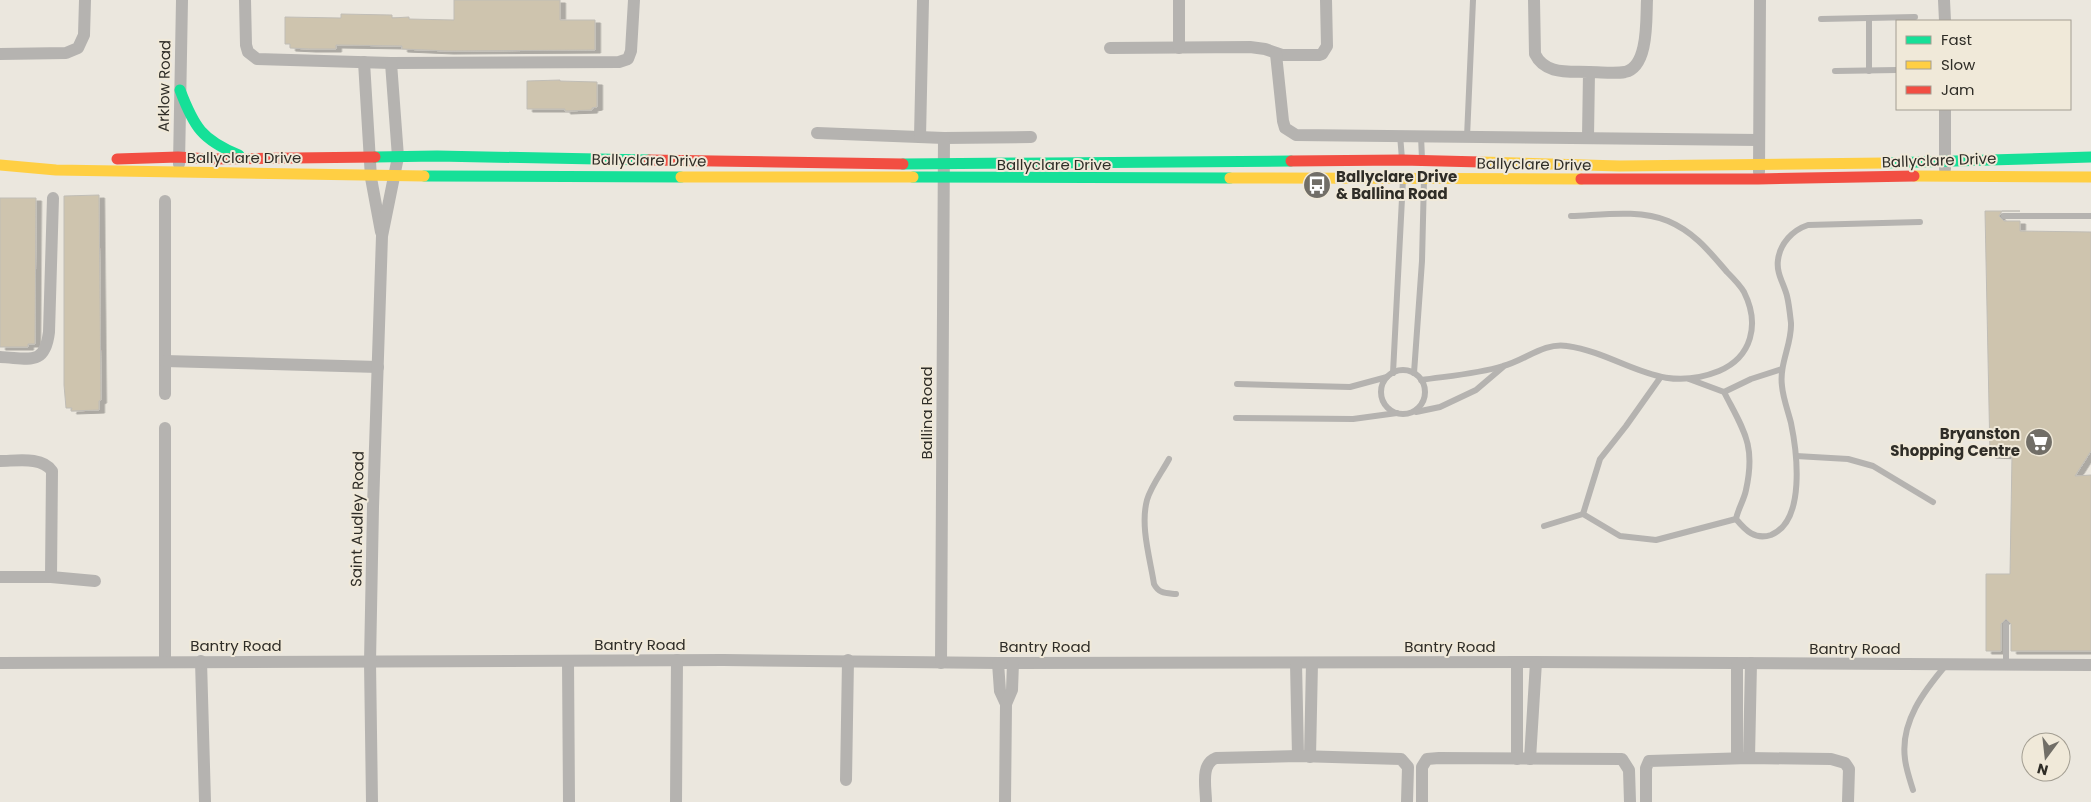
<svg xmlns="http://www.w3.org/2000/svg" width="2091" height="802" viewBox="0 0 2091 802" font-family="Poppins,sans-serif">
<style>
.building{fill:#cec4ae;stroke:#c0bdb6;filter:url(#shadow)}
.lines{fill:none;stroke-linecap:round;stroke-linejoin:round}
.lane{stroke:#b5b3b0;stroke-width:6}
.street{stroke:#b5b3b0;stroke-width:12}
.fast{stroke:#16e098;stroke-width:11}
.slow{stroke:#ffcf43;stroke-width:11}
.jam{stroke:#f24e42;stroke-width:11}
.labels{text-anchor:middle;dominant-baseline:central;stroke-width:4;stroke-linejoin:round;paint-order:stroke}
.street-label{font-size:15px;fill:#2f2d27;stroke:#f0e9d9}
.poi-label{font-size:15px;font-weight:bold;fill:#2f2d27;stroke:#f0e9d9;text-anchor:start}
</style>
<defs>
<filter id="shadow"><feDropShadow dx="5.5" dy="3" stdDeviation="0" flood-color="#0004"/></filter>
</defs>
<rect width="100%" height="100%" fill="#ebe7de"/>
<g class="building">
<polygon points="454,0 560,0 560,20 595,20 595,50 448,51 402,49 402,46 336,45 336,49 310,49 290,48 290,44 285,44 285,17 341,18 341,14 392,15 392,18 409,17 409,19 454,20"/>
<polygon points="560,80 560,81 597,82 597,107 592,108 592,110 565,111 565,109 527,109 527,81"/>
<polygon points="99,195 101,400 99,401 99,410 71,411 72,408 66,408 64,385 64,196"/>
<polygon points="0,198 36,198 35,344 28,344 28,347 0,347"/>
<polygon points="1985,211 2020,211 2002,211 1999,216 2004,221 2020,221 2020,231 2091,232 2091,451 2075,476 2091,475 2091,651 2011,651 2011,624 2006,619 2001,624 2001,651 1986,651 1986,574 2010,574 2012,456 1990,455"/>
</g>
<g class="lines">
<g class="lane">
<polyline points="1821,19 1915,17"/>
<polyline points="1835,71 1897,70"/>
<polyline points="1869,71 1869,18"/>
<polyline points="1400,135 1402,159"/>
<polyline points="1421,136 1422,159"/>
<polyline points="1467,137 1473,0"/>
<polyline points="2004,216 2091,216"/>
<circle cx="1403" cy="392" r="22"/>
<polyline points="1393,373 1403,179"/>
<polyline points="1414,373 1422,261 1424,179"/>
<path d="M 1689,379 L 1724,392 C 1744,431 1756,445 1746,490 C 1744,500 1738,509 1736,519 C 1746,531 1755,540 1771,535 C 1806,521 1797,452 1791,423 C 1788,411 1783,398 1782,386 C 1779,364 1792,344 1791,323 C 1790,314 1789,304 1787,296 C 1784,284 1776,273 1778,260 C 1780,243 1793,230 1808,225 L 1920,222"/>
<path d="M 1421,380 C 1448,376 1477,374 1503,366 C 1524,361 1544,342 1567,346 C 1623,354 1657,396 1719,371 C 1752,357 1760,324 1744,292 C 1740,285 1733,278 1727,272 C 1709,251 1694,232 1668,221 C 1639,209 1602,215 1571,216"/>
<polyline points="1237,384 1350,387 1387,377"/>
<polyline points="1724,392 1751,379 1782,369"/>
<polyline points="1416,412 1440,407 1476,390 1503,367"/>
<polyline points="1236,418 1353,419 1397,413"/>
<polyline points="1796,456 1848,459 1873,466 1933,502"/>
<path d="M 1169,459 C 1162,472 1151,486 1147,500 C 1140,526 1150,558 1154,584 C 1159,594 1166,593 1176,594"/>
<polyline points="1583,514 1600,459 1626,426 1660,378"/>
<polyline points="1544,526 1583,514 1620,536 1656,540 1736,519"/>
<polyline points="2006,664 2006,624"/>
<path d="M 1913,790 C 1910,780 1906,769 1905,759 C 1900,722 1924,691 1946,665"/>
</g>
<g class="street">
<polyline points="245,0 246,45 248,52 257,59 391,63 619,62 628,59 631,51 634,0"/>
<path d="M 1534,0 L 1535,54 C 1545,75 1569,71 1589,72 L 1588,137"/>
<polyline points="1944,0 1945,21"/>
<polyline points="1110,48 1250,47 1265,49 1282,55 1319,55 1322,54 1327,46 1326,0"/>
<polyline points="1179,48 1179,0"/>
<polyline points="0,54 66,53 78,48 84,35 85,0"/>
<polyline points="1276,54 1283,121 1285,128 1296,135 1759,140"/>
<polyline points="364,62 371,178 381,232"/>
<path d="M 1589,72 C 1601,72 1614,74 1625,72 C 1649,67 1646,18 1647,0"/>
<polyline points="1945,109 1945,169"/>
<polyline points="817,133 944,138 1031,137"/>
<polyline points="920,137 923,0"/>
<polyline points="179,164 182,0"/>
<polyline points="1759,172 1760,0"/>
<polyline points="165,201 165,394"/>
<path d="M 0,357 C 28,358 45,367 49,332 L 53,198"/>
<polyline points="165,361 378,367"/>
<path d="M 0,461 C 16,461 42,456 52,471 L 51,577 L 0,577"/>
<polyline points="51,577 95,581"/>
<polyline points="201,661 205,802"/>
<polyline points="568,661 569,802"/>
<polyline points="165,662 165,428"/>
<polyline points="0,663 723,660 998,663 1536,662 2091,665"/>
<polyline points="941,663 944,138"/>
<polyline points="998,663 1000,691 1006,704"/>
<polyline points="1296,663 1298,756"/>
<polyline points="1737,664 1737,758"/>
<polyline points="1310,757 1312,663"/>
<polyline points="1749,758 1751,663"/>
<polyline points="1517,759 1517,662"/>
<polyline points="1530,759 1536,662"/>
<polyline points="846,780 848,660"/>
<polyline points="372,802 370,662 373,507 382,236 398,157 391,63"/>
<polyline points="676,802 677,660"/>
<polyline points="1005,802 1006,704 1012,690 1013,663"/>
<path d="M 1206,802 C 1206,788 1200,764 1216,758 L 1298,756 L 1401,759 L 1408,767 L 1407,802"/>
<polyline points="1422,802 1422,767 1427,759 1439,758 1622,759 1629,770 1630,802"/>
<polyline points="1646,802 1646,768 1649,761 1749,758 1831,759 1845,763 1849,769 1848,802"/>
</g>
<g class="fast">
<path d="M 180,90 C 194,127 202,140 239,155"/>
<polyline points="375,157 437,156 649,160"/>
<polyline points="1884,163 2091,157"/>
<polyline points="903,164 1291,161"/>
<polyline points="424,176 681,177"/>
<polyline points="913,177 1230,178"/>
</g>
<g class="slow">
<polyline points="1481,162 1620,166 1884,163"/>
<polyline points="0,165 56,170 424,176"/>
<polyline points="1914,176 2091,177"/>
<polyline points="681,177 913,177"/>
<polyline points="1230,178 1581,179"/>
</g>
<g class="jam">
<polyline points="117,159 178,157 209,159 375,157"/>
<polyline points="649,160 903,164"/>
<polyline points="1291,161 1402,160 1481,162"/>
<polyline points="1581,179 1758,179 1914,176"/>
</g>
</g>
<defs>
<g id="bus-disc" transform="scale(1.4375)"><circle r="9.5" fill="#716e67" stroke="#f0e9d9"/><path d="M-5-6H5V4H4V6H2V4H-2V6H-4V4H-5ZM-3.5-4V0h7V-4ZM-3.5 1.2v1.5H-2V1.2ZM2 1.2v1.5H3.5V1.2Z" fill="#fff"/></g>
<g id="supermarket-disc" transform="scale(1.4375)"><circle r="9.5" fill="#716e67" stroke="#f0e9d9"/><path d="M-6-5.5h2.5l.6 2H6L4.5 2H-2.5L-4.4-4H-6ZM-1.5 3.2a1.3 1.3 0 1 0 .1 0ZM3 3.2a1.3 1.3 0 1 0 .1 0Z" fill="#fff"/></g>
</defs>
<g fill-rule="evenodd">
<use href="#bus-disc" x="1317" y="185"/>
<use href="#supermarket-disc" x="2039" y="442"/>
</g>
<g class="labels">
<g class="street-label">
<text transform="translate(164 86) rotate(-89)">Arklow Road</text>
<text x="244" y="157">Ballyclare Drive</text>
<text transform="translate(649 160) rotate(1)">Ballyclare Drive</text>
<text transform="translate(1939 160) rotate(-2)">Ballyclare Drive</text>
<text x="1054" y="164">Ballyclare Drive</text>
<text transform="translate(1534 164) rotate(1)">Ballyclare Drive</text>
<text transform="translate(926 413) rotate(-90)">Ballina Road</text>
<text transform="translate(357 519) rotate(-89)">Saint Audley Road</text>
<text x="640" y="644">Bantry Road</text>
<text x="236" y="645">Bantry Road</text>
<text x="1045" y="646">Bantry Road</text>
<text x="1450" y="646">Bantry Road</text>
<text x="1855" y="648">Bantry Road</text>
</g>
<g class="poi-label">
<text x="1336" y="176">Ballyclare Drive<tspan x="1336" dy="17">&amp; Ballina Road</tspan></text>
<text x="2020" y="433" text-anchor="end">Bryanston<tspan x="2020" dy="17">Shopping Centre</tspan></text>
</g>
</g>
<rect x="1896" y="20" width="175" height="90" fill="#f0e9d9" stroke="#a39e92"/>
<rect x="1906" y="36" width="25" height="8" fill="#16e098" stroke="#a39e92"/>
<text x="1941" y="45" font-size="15" fill="#2f2d27">Fast</text>
<rect x="1906" y="61" width="25" height="8" fill="#ffcf43" stroke="#a39e92"/>
<text x="1941" y="70" font-size="15" fill="#2f2d27">Slow</text>
<rect x="1906" y="86" width="25" height="8" fill="#f24e42" stroke="#a39e92"/>
<text x="1941" y="95" font-size="15" fill="#2f2d27">Jam</text>
<g transform="translate(2046 757) rotate(195)"><circle r="24" fill="#f0e9d9" stroke="#a39e92"/>
<path d="M0-4L9 19L0 12L-9 19Z" fill="#716e67"/>
<text y="-8" font-size="14" font-weight="bold" text-anchor="middle" fill="#2f2d27">N</text>
</g>
</svg>
